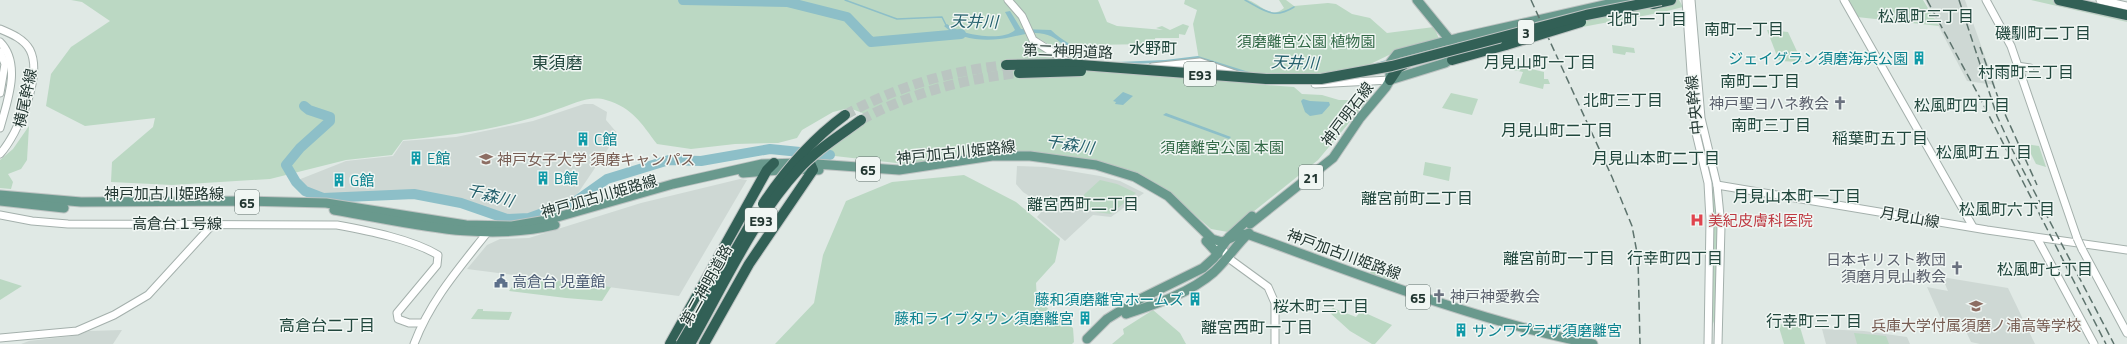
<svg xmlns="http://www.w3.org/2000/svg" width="2127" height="344" viewBox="0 0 2127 344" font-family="'Titillium Web','Noto Sans JP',sans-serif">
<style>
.built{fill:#ced8d4}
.green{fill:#bbd8c3}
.water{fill:#8dbfc8}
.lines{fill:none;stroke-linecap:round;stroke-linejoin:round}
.stream{stroke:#8dbfc8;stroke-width:1.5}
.river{stroke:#8dbfc8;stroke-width:10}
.primary-tunnel{stroke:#bac5c1;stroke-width:9;stroke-dasharray:9 4.5;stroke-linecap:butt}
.motorway-tunnel{stroke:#bac5c1;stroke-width:10;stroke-dasharray:10 5;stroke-linecap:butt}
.tertiary-casing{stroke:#a4b0ac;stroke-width:9}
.primary-casing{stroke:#bdc3c2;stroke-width:11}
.motorway-casing{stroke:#bdc3c2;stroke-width:12}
.tertiary{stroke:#fff;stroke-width:7}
.primary{stroke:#69998d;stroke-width:9}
.motorway{stroke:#326056;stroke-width:10}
.rail{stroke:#5d736d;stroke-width:1.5;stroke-dasharray:8 4;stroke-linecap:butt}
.tertiary-bridge-casing{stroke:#a4b0ac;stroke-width:9;stroke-linecap:butt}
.motorway-bridge-casing{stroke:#bdc3c2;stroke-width:12;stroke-linecap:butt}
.tertiary-bridge{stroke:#fff;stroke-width:7}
.motorway-bridge{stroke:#326056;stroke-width:10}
.labels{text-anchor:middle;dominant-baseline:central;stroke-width:3;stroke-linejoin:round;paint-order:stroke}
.shield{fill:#f0f6f3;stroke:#60706c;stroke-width:1}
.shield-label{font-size:14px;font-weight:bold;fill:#233732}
.park-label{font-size:15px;fill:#326947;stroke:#f0f6f3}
.street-label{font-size:15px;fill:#233732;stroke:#f0f6f3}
.culture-label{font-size:15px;fill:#0d838f;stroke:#f0f6f3;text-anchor:start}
.worship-label{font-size:15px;fill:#5b616d;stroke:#f0f6f3;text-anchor:end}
.education-label{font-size:15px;fill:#785e54;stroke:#f0f6f3;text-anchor:start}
.health-label{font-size:15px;fill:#be3a42;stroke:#f0f6f3;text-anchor:start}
.service-label{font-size:15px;fill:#4e5e75;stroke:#f0f6f3;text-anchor:start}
.neighbourhood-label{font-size:16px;fill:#21473d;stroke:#f0f6f3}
.water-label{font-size:16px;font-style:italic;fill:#24606c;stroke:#f0f6f3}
.quarter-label{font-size:17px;fill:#21473d;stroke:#f0f6f3}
</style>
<rect width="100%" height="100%" fill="#e0e9e5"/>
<g class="built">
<polygon points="1925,0 1965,0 1995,85 1967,81"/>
<polygon points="584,104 593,104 607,112 606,120 618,134 574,199 535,213 510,216 464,201 415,192 325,197 309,191 298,180 346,161 393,156 403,141 456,137 533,121"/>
<polygon points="1017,166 1046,167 1100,176 1120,181 1144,193 1111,217 1093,215 1065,241 1037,217 1046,207 1023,192 1016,184"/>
<polygon points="740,179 747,180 679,296 467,269 487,245 500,239 529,238 641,203"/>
<polygon points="1942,277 2008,288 2035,344 1980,344 1971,342 1963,325 1942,321 1927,287 1948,291"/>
<polygon points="1822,329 1864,331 1907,337 1910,344 1826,344"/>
<polygon points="122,330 113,344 21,344 29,341 72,336 89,331"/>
</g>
<g class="green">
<path d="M 71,0 L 1098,0 L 1107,22 L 1117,26 L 1163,30 L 1156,28 L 1162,26 L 1170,30 L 1183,24 L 1189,26 L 1185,35 L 1179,34 L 1179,38 L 1155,38 L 1156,44 L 1085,45 L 1078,62 L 1038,38 L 1030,40 L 1063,61 L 1000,62 L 1077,70 L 1124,72 L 1203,65 L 1252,84 L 1294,87 L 1302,94 L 1322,95 L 1339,100 L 1368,100 L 1318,160 L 1228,232 L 1211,229 L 1172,195 L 1150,181 L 1024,153 L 914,165 L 817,154 L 862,122 L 868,115 L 849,108 L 833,112 L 802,130 L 797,138 L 778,143 L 735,144 L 691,149 L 657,144 C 641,123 633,108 606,100 C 590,95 573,104 558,109 C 508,128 456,135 403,140 L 392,155 L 346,160 L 270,179 L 172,185 L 111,182 L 112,162 L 153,127 L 155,118 L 85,126 L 46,106 L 51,74 L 71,47 L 110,21 L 82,2 Z"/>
<path d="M 1185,0 C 1198,0 1237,0 1248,0 C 1261,4 1270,20 1284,8 L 1279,0 L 1286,0 L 1294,6 L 1328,3 L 1336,4 L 1352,14 L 1370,18 L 1387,33 L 1434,27 L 1440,41 L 1393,53 L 1356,71 L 1340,74 L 1253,75 L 1199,60 L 1193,24 L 1197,10 L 1184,4 Z"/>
<path d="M 1669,0 L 1679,0 L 1683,7 C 1638,19 1592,23 1548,35 L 1600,13 Z"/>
<polygon points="1847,0 1923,0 1939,26 1857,17"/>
<polygon points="2031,0 2052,0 2127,16 2127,22"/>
<polygon points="1767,30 1788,32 1802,62 1779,61"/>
<polygon points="1612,45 1634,48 1635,53 1626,52 1625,55 1613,53"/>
<polygon points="1515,65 1544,72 1544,79 1548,79 1550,84 1544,84 1543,89 1519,83 1523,72 1513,70"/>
<polygon points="1451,93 1478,99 1472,115 1442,108"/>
<polygon points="29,126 27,160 21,169 8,174 13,182 11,189 0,188 0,160 13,149"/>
<polygon points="2026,144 2039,146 2046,167 2036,164"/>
<polygon points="1425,162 1451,167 1449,181 1423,175"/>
<polygon points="964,175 1016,202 1060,239 1055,262 1036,283 1037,300 1073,328 1074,342 1072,344 775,344 814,303 823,255 846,201 892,182"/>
<polygon points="1100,180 1117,184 1136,193 1111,214 1096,212 1076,202"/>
<polygon points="1713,191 1715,191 1718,221 1716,315 1712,327"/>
<polygon points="1372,269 1397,277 1394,284 1368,276"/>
<polygon points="520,276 611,287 602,301 566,298 509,291"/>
<polygon points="0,279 22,286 0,300"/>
<polygon points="1333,308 1356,317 1361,311 1392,325 1375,344 1372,344 1350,331 1329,312"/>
<polygon points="478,309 483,309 483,311 512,312 509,320 471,319"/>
<polygon points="1153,310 1180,333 1186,344 1112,344 1124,334 1123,329"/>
<polygon points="1778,324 1800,327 1805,344 1784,344"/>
<polygon points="1854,333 1886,336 1889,344 1857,344"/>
</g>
<g class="water">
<path d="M 1644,0 L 1667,0 L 1544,26 L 1395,63 L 1371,73 L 1334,80 L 1276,81 L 1233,71 L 1199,59 L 1174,62 L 1090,66 C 1072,60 1064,38 1044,34 C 1032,31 1022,35 1011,37 C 990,42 960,41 944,26 L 947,24 C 959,35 1003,42 1015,30 L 1005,12 L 1010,11 L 1021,29 L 1051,30 C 1057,36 1064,40 1071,45 C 1079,50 1082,60 1092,63 L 1165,60 L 1198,56 L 1252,73 L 1296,79 L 1340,75 L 1365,69 L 1376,63 L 1396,57 L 1543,21 Z"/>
<polygon points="1123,92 1133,96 1123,105 1115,104 1116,102 1113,101"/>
<polygon points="1303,99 1310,101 1329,102 1330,105 1322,114 1310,116 1305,112 1301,101"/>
<polygon points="1166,113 1231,137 1229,139 1163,115"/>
</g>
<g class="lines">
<g class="stream">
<polyline points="845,0 897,19 942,17 946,25"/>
<path d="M 1245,0 C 1264,10 1273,20 1294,7"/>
</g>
<g class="river">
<polyline points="683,0 787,2 847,17 871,42 961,34"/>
<polyline points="304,106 309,110 330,117 330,121 300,148 286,165 296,182 305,191 323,198 414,194 461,203 507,219 529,218 576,201 607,179 669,160 701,161 770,149 830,155"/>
</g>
<polyline class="primary-tunnel" points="1205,273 1250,224"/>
<g class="motorway-tunnel">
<path d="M 845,115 C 896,87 948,71 1006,65"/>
<path d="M 861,120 C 911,93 963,79 1019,73"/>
</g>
<g class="tertiary-casing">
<g id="tertiary">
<polyline points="1008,0 1022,16 1033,40 1071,64"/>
<polyline points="1686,0 1695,129 1708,183 1710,220 1708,344"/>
<polyline points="1691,0 1701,118 1717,185 1721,226 1718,344"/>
<polyline points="1844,0 1973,227"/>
<polyline points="1986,0 2011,46 2077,238"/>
<polyline points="2100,0 2127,6"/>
<path d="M 0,29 C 12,34 24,39 30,50 C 43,76 18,134 0,154"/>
<path d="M 0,42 C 22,64 7,102 0,128"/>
<polyline points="0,52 5,64 0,93"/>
<polyline points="2017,66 2030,68"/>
<polyline points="1152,67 1200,62 1235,74"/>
<polyline points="1315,84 1390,80"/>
<polyline points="1717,185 1987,230 2127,250"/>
<path d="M 0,215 L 32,221 L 68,224 L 337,225 C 369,231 411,239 438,255 L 437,265 L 397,313 L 398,319 L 409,323 L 421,323"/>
<polyline points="2037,238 2094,344"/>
<polyline points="1219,245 1231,260 1268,287 1275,303 1275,344"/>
<polyline points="2082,249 2127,333"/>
<polyline points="0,338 77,331 114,315 148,295 214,223"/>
<path d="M 414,344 C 431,299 461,266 490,229"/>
</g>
</g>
<g class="primary-casing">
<g id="primary">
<polyline points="1417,0 1453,44"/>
<polyline points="1390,80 1445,63 1456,56"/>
<polyline points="743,173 793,169 819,170"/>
<path d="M 0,195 L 81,202 L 244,201 L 326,203 L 466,225 L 512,226 L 547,220 L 673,184 L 762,164 L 802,163 L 899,170 L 992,156 L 1030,156 L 1096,165 L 1135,177 L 1168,196 L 1212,239 L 1222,242 L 1238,235 L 1247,234 C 1361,275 1473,320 1593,344"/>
<polyline points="0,201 64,208"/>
<path d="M 334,210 C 407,222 481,243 555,225"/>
<polyline points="1250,224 1333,158 1360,118 1386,87 1390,80 1390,63 1397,54 1458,38 1626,0"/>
<polyline points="1206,241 1218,254"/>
<path d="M 1126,314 C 1156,304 1190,293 1214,272 C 1227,260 1236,245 1249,233"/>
<polyline points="1087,339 1107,319 1136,301 1203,268 1214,258 1229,237 1252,216"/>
</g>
</g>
<g class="motorway-casing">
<g id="motorway">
<polyline points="2059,0 2127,15"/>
<polyline points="1653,4 1671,0"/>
<polyline points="1452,60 1506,45"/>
<polyline points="1390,80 1398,68 1408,62"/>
<polyline points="670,344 767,170 774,163"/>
<polyline points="704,344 749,264 813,170 810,163"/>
</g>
</g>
<use href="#tertiary" class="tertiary"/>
<use href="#primary" class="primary"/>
<use href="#motorway" class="motorway"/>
<g class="rail">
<polyline points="1531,0 1612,177 1632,226 1638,258 1640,344"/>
<polyline points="1927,0 1979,96 2106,344"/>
<polyline points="1959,0 1997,116 2013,151 2114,344"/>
<polyline points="1980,47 2000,103 2037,185"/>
</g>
<g class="tertiary-bridge-casing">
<polyline id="tertiary-bridge" points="2077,238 2082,249"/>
</g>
<g class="motorway-bridge-casing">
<g id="motorway-bridge">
<polyline points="1506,45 1581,22"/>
<polyline points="1006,65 1068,64 1266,79 1321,79 1392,66 1586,15 1661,0"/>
<polyline points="1019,73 1081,71"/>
<path d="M 763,204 C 786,169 811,140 845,115"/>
<polyline points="681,344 751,223"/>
<path d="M 690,344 C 722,288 754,218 797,171 C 815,151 839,136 861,120"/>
</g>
</g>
<use href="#tertiary-bridge" class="tertiary-bridge"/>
<use href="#motorway-bridge" class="motorway-bridge"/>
</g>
<defs>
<g id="building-bare" transform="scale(1.08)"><path d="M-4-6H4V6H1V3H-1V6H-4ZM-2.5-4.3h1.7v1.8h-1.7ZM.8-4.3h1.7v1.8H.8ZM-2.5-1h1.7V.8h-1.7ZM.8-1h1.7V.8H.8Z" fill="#0f9aa8" stroke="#f0f6f3" stroke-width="2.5" paint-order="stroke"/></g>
<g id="church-bare" transform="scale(1.08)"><path d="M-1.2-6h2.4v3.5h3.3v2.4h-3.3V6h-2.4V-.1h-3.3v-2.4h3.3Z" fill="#6b7280" stroke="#f0f6f3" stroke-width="2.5" paint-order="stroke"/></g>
<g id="university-bare" transform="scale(1.08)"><path d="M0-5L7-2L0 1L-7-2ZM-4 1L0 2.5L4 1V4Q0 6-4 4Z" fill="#8d6e63" stroke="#f0f6f3" stroke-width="2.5" paint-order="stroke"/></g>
<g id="hospital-bare" transform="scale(1.08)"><path d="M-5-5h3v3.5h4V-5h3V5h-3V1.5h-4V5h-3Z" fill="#e0444e" stroke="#f0f6f3" stroke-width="2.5" paint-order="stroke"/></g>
<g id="civic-bare" transform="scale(1.08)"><path d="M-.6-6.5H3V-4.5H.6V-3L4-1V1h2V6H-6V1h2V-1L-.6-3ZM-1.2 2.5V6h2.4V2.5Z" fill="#5c6f8a" stroke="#f0f6f3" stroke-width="2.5" paint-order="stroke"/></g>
<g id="school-bare" transform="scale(1.08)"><path d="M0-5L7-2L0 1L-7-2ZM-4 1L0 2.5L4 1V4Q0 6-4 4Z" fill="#8d6e63" stroke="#f0f6f3" stroke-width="2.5" paint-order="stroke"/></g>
</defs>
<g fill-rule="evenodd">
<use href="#building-bare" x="1919" y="58"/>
<use href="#church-bare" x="1840" y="103"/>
<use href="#building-bare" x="583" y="139"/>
<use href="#building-bare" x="416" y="158"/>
<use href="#university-bare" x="486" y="159"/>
<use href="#building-bare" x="543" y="178"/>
<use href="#building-bare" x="339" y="180"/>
<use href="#hospital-bare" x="1697" y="220"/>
<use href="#church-bare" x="1957" y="268"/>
<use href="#civic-bare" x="501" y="281"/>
<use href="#church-bare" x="1439" y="296"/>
<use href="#building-bare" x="1195" y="299"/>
<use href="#school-bare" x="1976" y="306"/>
<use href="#building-bare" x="1085" y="318"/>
<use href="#building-bare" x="1461" y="330"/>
</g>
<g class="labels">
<g class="shield">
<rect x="1518" y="20" width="16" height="24" rx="3"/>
<rect x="1184" y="62" width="32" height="24" rx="3"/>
<rect x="856" y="157" width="24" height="24" rx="3"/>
<rect x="1299" y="165" width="24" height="24" rx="3"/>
<rect x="235" y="190" width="24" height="24" rx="3"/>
<rect x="745" y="208" width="32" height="24" rx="3"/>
<rect x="1406" y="285" width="24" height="24" rx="3"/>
</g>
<g class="shield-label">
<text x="1526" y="32">3</text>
<text x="1200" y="74">E93</text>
<text x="868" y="169">65</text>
<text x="1311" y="177">21</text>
<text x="247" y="202">65</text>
<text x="761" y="220">E93</text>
<text x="1418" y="297">65</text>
</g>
<g class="park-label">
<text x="1306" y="41">須磨離宮公園 植物園</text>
<text x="1222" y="147">須磨離宮公園 本園</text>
</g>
<g class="street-label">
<text transform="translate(1068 51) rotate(2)">第二神明道路</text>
<text transform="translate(25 98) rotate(-78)">横尾幹線</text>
<text transform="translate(1694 105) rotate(-96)">中央幹線</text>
<text transform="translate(1347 114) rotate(-53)">神戸明石線</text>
<text transform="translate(956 152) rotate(-6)">神戸加古川姫路線</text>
<text x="164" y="193">神戸加古川姫路線</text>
<text transform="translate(599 196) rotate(-16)">神戸加古川姫路線</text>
<text transform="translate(1910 217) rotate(10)">月見山線</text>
<text x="177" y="223">高倉台１号線</text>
<text transform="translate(1344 254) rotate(20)">神戸加古川姫路線</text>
<text transform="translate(706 285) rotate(-61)">第二神明道路</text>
</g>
<g class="culture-label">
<text x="1908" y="58" text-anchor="end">ジェイグラン須磨海浜公園</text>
<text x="594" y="139">C館</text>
<text x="427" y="158">E館</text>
<text x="554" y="178">B館</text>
<text x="350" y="180">G館</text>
<text x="1184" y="299" text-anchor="end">藤和須磨離宮ホームズ</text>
<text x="1074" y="318" text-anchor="end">藤和ライブタウン須磨離宮</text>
<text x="1472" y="330">サンワプラザ須磨離宮</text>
</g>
<g class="worship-label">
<text x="1829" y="103">神戸聖ヨハネ教会</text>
<text x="1946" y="259">日本キリスト教団<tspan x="1946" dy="17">須磨月見山教会</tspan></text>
<text x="1450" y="296" text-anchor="start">神戸神愛教会</text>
</g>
<g class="education-label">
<text x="497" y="159">神戸女子大学 須磨キャンパス</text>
<text x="1976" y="325" text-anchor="middle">兵庫大学付属須磨ノ浦高等学校</text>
</g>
<g class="health-label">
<text x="1708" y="220">美紀皮膚科医院</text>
</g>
<g class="service-label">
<text x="512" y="281">高倉台 児童館</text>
</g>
<g class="neighbourhood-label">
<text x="1926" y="16">松風町三丁目</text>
<text x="1647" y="19">北町一丁目</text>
<text x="1744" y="29">南町一丁目</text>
<text x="2043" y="33">磯馴町二丁目</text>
<text x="1153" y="48">水野町</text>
<text x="1540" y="62">月見山町一丁目</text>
<text x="2026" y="72">村雨町三丁目</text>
<text x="1760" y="81">南町二丁目</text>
<text x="1623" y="100">北町三丁目</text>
<text x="1962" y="105">松風町四丁目</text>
<text x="1771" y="125">南町三丁目</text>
<text x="1557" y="130">月見山町二丁目</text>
<text x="1880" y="138">稲葉町五丁目</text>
<text x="1984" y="152">松風町五丁目</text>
<text x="1656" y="158">月見山本町二丁目</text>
<text x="1797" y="196">月見山本町一丁目</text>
<text x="1417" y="198">離宮前町二丁目</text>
<text x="1083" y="204">離宮西町二丁目</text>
<text x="2007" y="209">松風町六丁目</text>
<text x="1559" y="258">離宮前町一丁目</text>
<text x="1675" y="258">行幸町四丁目</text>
<text x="2045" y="269">松風町七丁目</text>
<text x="1321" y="306">桜木町三丁目</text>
<text x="1814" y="321">行幸町三丁目</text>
<text x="327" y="325">高倉台二丁目</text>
<text x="1257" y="327">離宮西町一丁目</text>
</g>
<g class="water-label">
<text transform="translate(974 21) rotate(1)">天井川</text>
<text transform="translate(1295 62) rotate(2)">天井川</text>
<text transform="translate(1070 144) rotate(9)">千森川</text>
<text transform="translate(490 195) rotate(15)">千森川</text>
</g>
<g class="quarter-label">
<text x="557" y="63">東須磨</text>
</g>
</g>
</svg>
